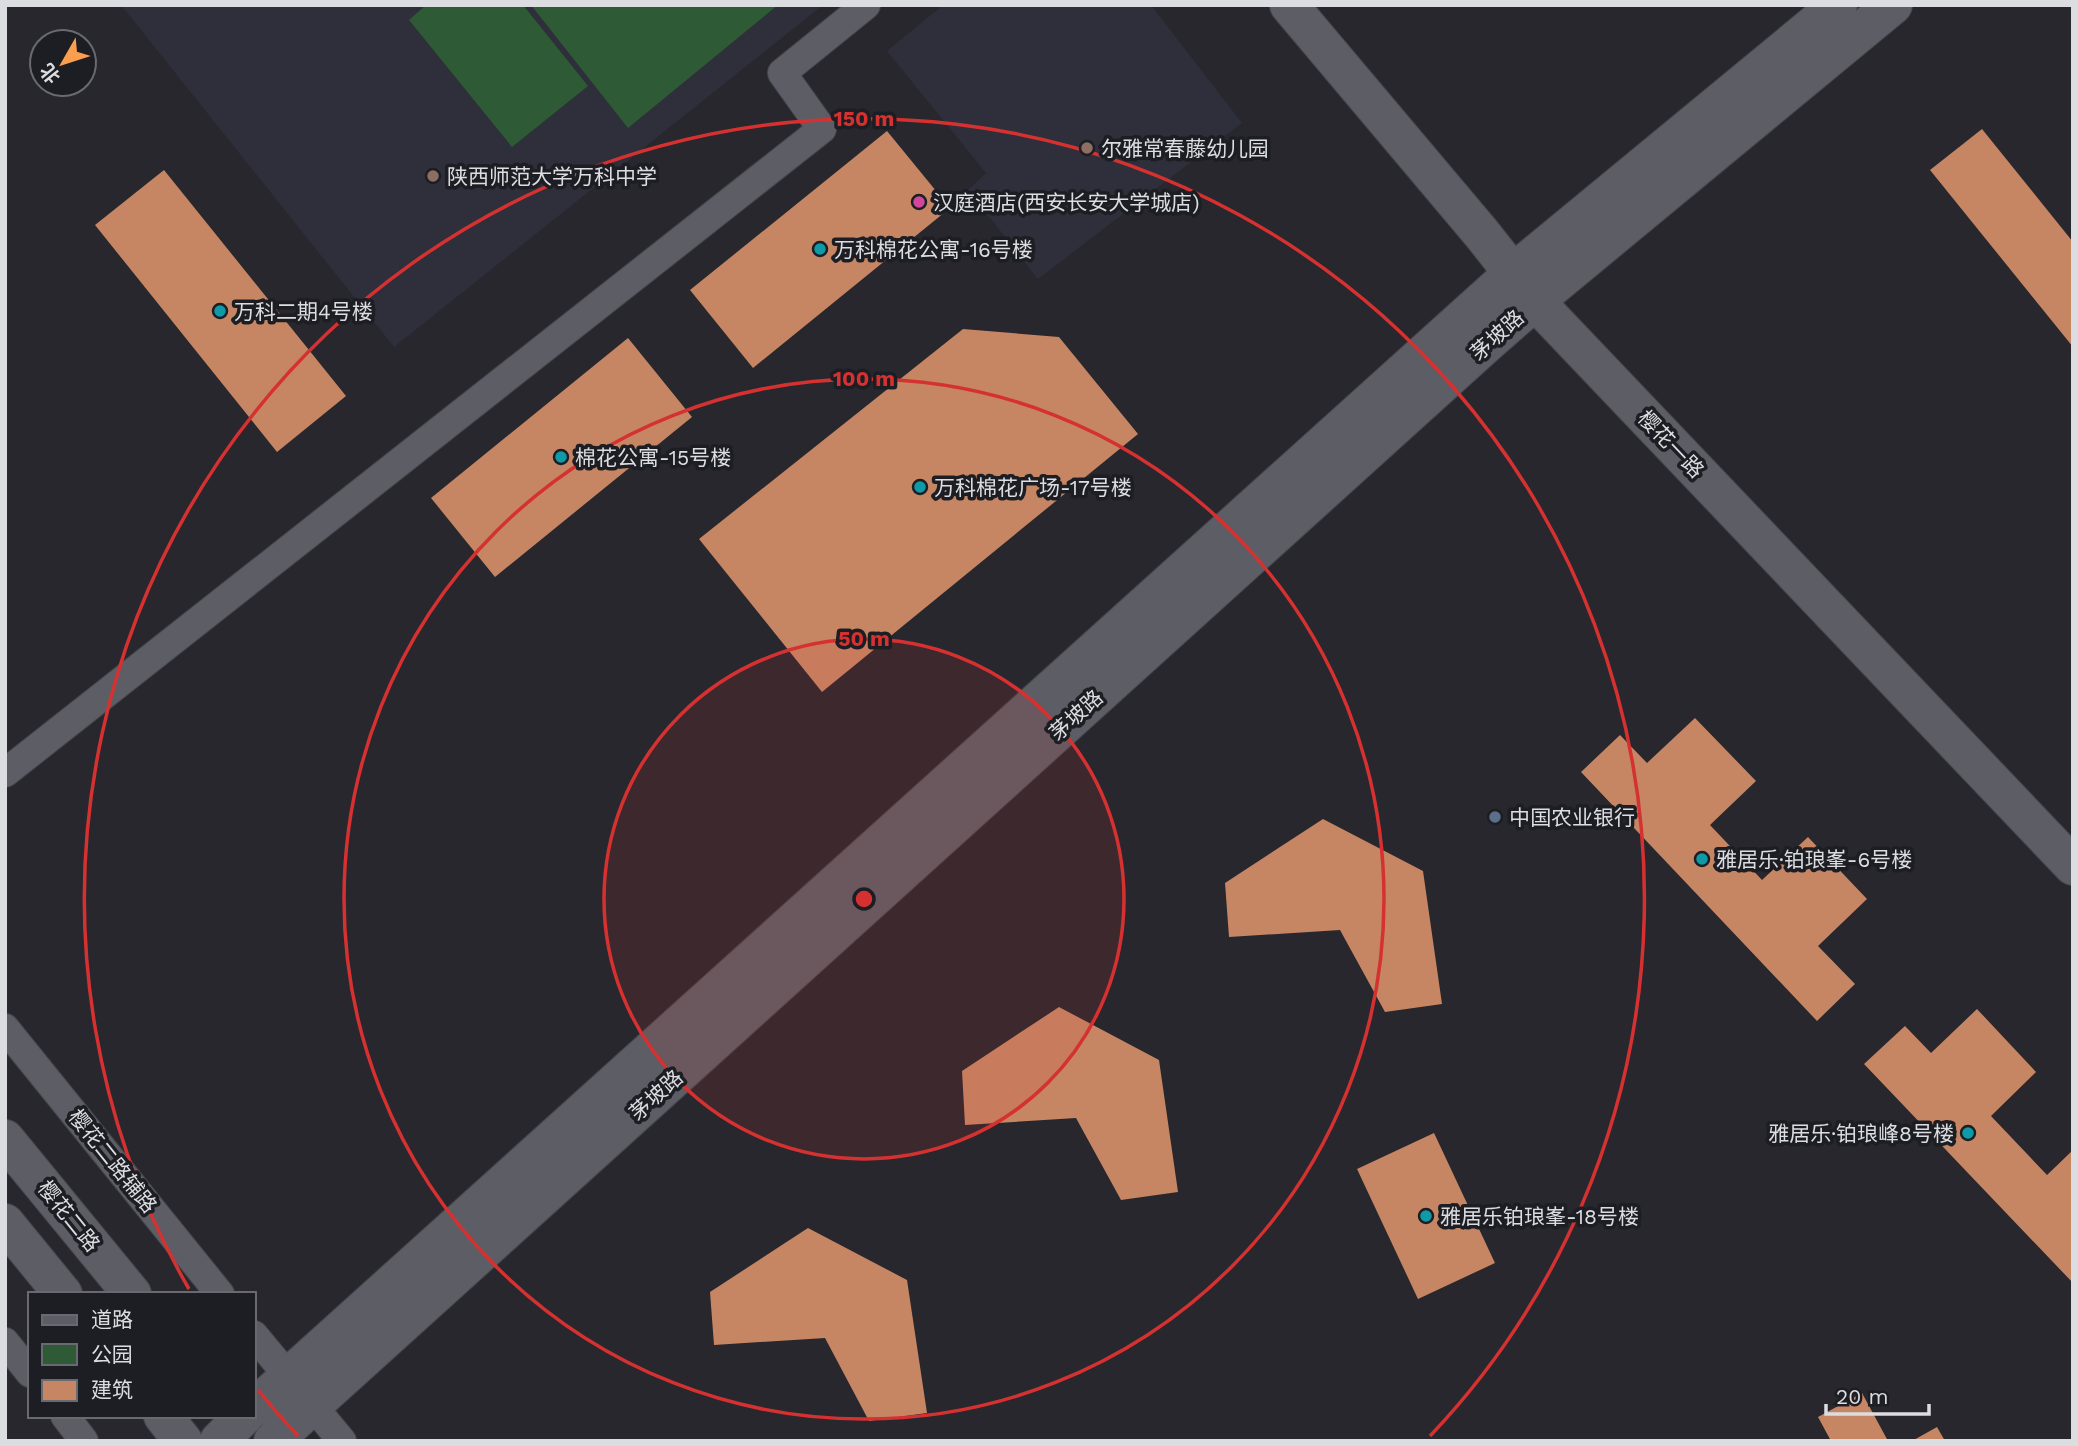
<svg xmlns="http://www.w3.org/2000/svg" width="2078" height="1446" viewBox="0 0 2078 1446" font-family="'Work Sans','Noto Sans SC',sans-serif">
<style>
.built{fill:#2e2f3a}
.green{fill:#2e5b35}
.building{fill:#c68664}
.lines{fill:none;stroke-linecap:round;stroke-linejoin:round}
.street-casing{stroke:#45454a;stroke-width:30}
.secondary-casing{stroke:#45454a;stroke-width:40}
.street{stroke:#5d5e65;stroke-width:28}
.secondary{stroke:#5d5e65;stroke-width:38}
.ring{fill:none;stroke:#d63131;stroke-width:3.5}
.education-dot{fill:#8d6e63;stroke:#1d1e23;stroke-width:2.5}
.hotel-dot{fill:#d1479c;stroke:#1d1e23;stroke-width:2.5}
.culture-dot{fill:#0f9aa8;stroke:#1d1e23;stroke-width:2.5}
.service-dot{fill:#5c6f8a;stroke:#1d1e23;stroke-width:2.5}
.labels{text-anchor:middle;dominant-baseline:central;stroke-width:7;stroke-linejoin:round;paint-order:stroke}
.poi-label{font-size:21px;fill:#dcdde1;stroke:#1d1e23;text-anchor:start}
.street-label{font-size:21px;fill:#dcdde1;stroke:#1d1e23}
.centre{fill:#d63131;stroke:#1d1e23;stroke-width:3.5}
.ring-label{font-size:21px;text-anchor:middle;font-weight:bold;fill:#d63131;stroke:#1d1e23;stroke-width:7;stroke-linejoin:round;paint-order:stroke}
</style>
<rect width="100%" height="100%" fill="#27272d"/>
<g class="built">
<polygon points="121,5 823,5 394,347"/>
<polygon points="943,5 1151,5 1242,123 1038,279 968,190 986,173 887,51"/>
</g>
<g class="green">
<polygon points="426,5 523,5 588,86 512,147 409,20"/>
<polygon points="531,5 778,5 628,128"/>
</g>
<g class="building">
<polygon points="1982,129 2073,242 2073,347 1930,170"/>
<polygon points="887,131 950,208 753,368 690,290"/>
<polygon points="164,170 346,396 277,452 95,225"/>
<polygon points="963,329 1059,337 1138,434 822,692 699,539"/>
<polygon points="628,338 692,417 495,577 431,498"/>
<polygon points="1695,718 1756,781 1710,825 1762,880 1808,837 1867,899 1818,946 1855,984 1817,1021 1581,772 1620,735 1647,763"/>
<polygon points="1323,819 1423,871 1442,1004 1385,1012 1340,930 1229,937 1225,883"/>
<polygon points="1059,1007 1159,1060 1178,1192 1121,1200 1076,1118 965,1125 962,1071"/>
<polygon points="1977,1009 2036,1072 1991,1116 2047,1175 2073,1150 2073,1283 1864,1064 1905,1026 1931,1053"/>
<polygon points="1434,1133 1495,1263 1418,1299 1357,1169"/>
<polygon points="808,1228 907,1280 927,1413 869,1421 825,1338 714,1345 710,1292"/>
<polygon points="1862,1393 1888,1441 1831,1441 1818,1417"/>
<polygon points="1937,1427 1945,1441 1912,1441"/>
</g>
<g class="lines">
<g class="street-casing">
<g id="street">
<polyline points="5,773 822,129 782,73 866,5"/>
<polyline points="5,1028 220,1294"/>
<polyline points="254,1335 342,1441"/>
<polyline points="5,1342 30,1373"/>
<polyline points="65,1416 84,1441"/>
</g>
</g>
<g class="secondary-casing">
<g id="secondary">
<polyline points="1289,5 1482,234 1535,301 2073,866"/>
<polyline points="5,1139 132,1294"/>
<polyline points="5,1223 63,1294"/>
<polyline points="254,1408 1513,273 1838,5"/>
<polyline points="163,1416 183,1441"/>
<polyline points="219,1441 244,1416"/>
<polyline points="273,1441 1485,345 1535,301 1893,5"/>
</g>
</g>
<use href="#street" class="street"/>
<use href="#secondary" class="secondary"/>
</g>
<circle cx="864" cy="899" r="260" fill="#d63131" fill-opacity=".12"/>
<g class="ring">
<circle cx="864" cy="899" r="260"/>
<circle cx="864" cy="899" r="520"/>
<path d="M298 1436A780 780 0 0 1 258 1390M189 1289A780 780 0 1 1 1430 1436"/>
</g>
<g class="education-dot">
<circle cx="1087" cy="148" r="7"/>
<circle cx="433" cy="176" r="7"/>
</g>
<circle class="hotel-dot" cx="919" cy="202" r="7"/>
<g class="culture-dot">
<circle cx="820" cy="249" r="7"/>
<circle cx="220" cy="311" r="7"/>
<circle cx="561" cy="457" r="7"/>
<circle cx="920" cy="487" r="7"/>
<circle cx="1702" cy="859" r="7"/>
<circle cx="1968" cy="1133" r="7"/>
<circle cx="1426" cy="1216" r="7"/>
</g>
<circle class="service-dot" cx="1495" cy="817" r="7"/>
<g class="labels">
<g class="poi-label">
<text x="1101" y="148">尔雅常春藤幼儿园</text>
<text x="447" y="176">陕西师范大学万科中学</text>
<text x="933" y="202">汉庭酒店(西安长安大学城店)</text>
<text x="834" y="249">万科棉花公寓-16号楼</text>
<text x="234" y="311">万科二期4号楼</text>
<text x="575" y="457">棉花公寓-15号楼</text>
<text x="934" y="487">万科棉花广场-17号楼</text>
<text x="1509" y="817">中国农业银行</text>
<text x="1716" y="859">雅居乐·铂琅峯-6号楼</text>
<text x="1954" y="1133" text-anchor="end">雅居乐·铂琅峰8号楼</text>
<text x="1440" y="1216">雅居乐铂琅峯-18号楼</text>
</g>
<g class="street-label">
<text transform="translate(1497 335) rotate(-42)">茅坡路</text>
<text transform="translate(1671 444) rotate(46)">樱花一路</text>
<text transform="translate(1076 715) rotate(-42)">茅坡路</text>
<text transform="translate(656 1095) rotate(-42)">茅坡路</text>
<text transform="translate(113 1161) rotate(51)">樱花二路辅路</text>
<text transform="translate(69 1216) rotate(51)">樱花二路</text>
</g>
</g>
<circle cx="864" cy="899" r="10" class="centre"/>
<g class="ring-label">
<text x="864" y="126">150 m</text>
<text x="864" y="386">100 m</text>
<text x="864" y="646">50 m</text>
</g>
<rect width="2078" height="1446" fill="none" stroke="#dcdde1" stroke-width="14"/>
<rect x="28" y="1292" width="228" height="126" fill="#1d1e23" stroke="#696a6f" stroke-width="2"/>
<rect x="42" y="1315" width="35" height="10" fill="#5d5e65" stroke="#696a6f" stroke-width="2"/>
<text x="91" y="1327" font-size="21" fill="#dcdde1">道路</text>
<rect x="42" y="1344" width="35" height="21" fill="#2e5b35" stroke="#696a6f" stroke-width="2"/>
<text x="91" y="1362" font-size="21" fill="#dcdde1">公园</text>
<rect x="42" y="1380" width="35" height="21" fill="#c68664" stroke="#696a6f" stroke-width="2"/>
<text x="91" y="1397" font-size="21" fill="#dcdde1">建筑</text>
<g transform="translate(63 63) rotate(231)"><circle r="33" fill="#1d1e23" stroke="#696a6f" stroke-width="2"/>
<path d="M0-5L12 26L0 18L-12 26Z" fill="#fb9e50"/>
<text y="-10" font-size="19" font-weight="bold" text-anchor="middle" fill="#dcdde1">北</text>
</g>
<path d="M1826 1404v10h103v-10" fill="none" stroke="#dcdde1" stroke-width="3.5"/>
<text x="1836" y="1404" font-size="21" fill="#dcdde1" stroke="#1d1e23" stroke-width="5" paint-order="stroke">20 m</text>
</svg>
